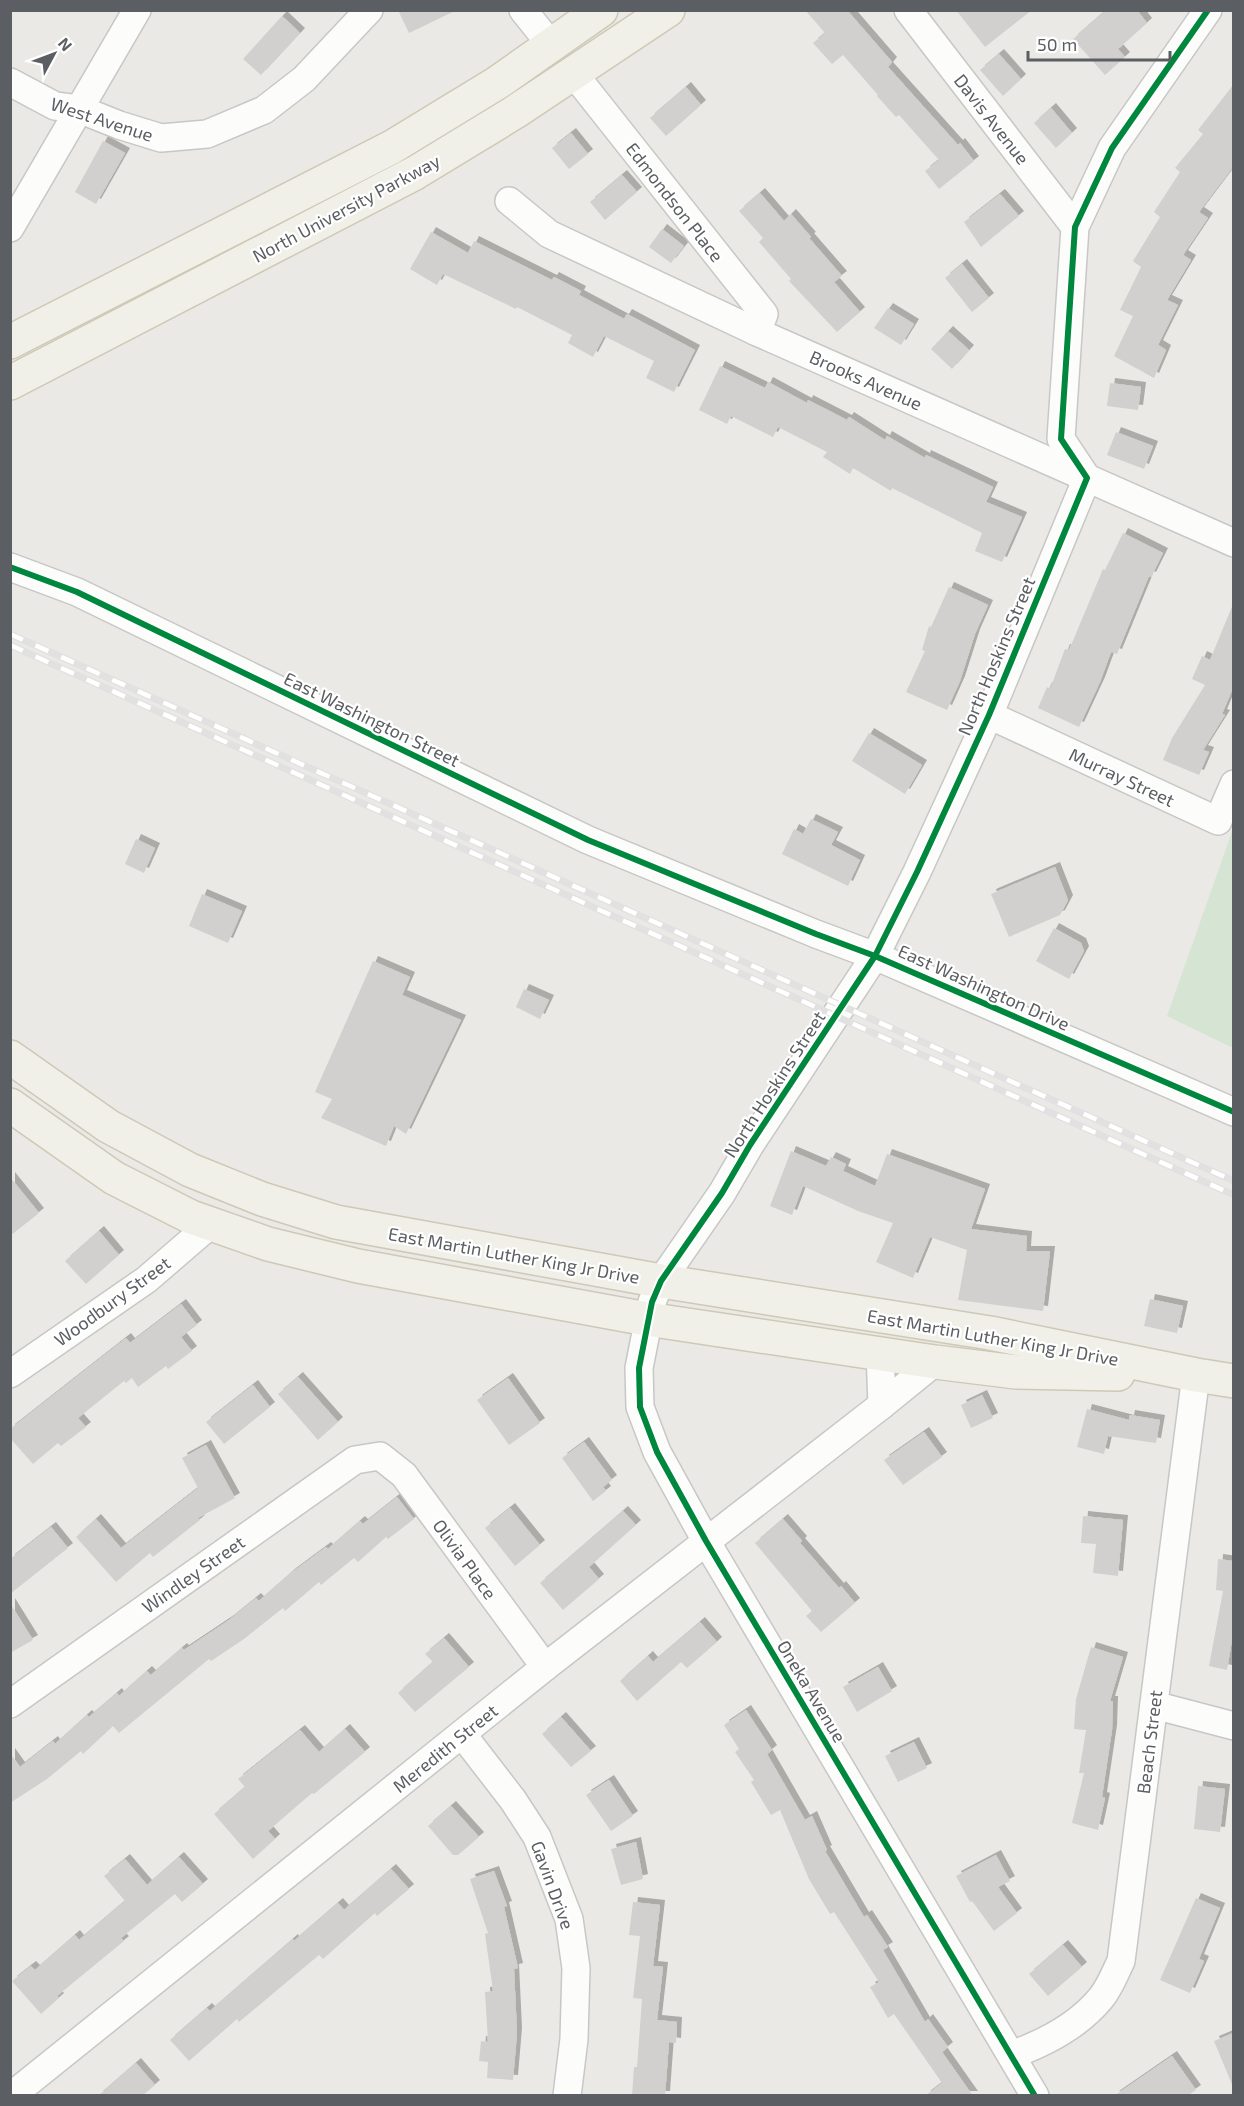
<svg xmlns="http://www.w3.org/2000/svg" width="1244" height="2106" viewBox="0 0 1244 2106" font-family="'Exo 2',sans-serif">
<style>
.green{fill:#d5e4d3}
.building{fill:#d1d0ce;filter:url(#shadow)}
.lines{fill:none;stroke-linecap:round;stroke-linejoin:round}
.minor-casing{stroke:#c7c7c7;stroke-width:30}
.major-casing{stroke:#cec9b6;stroke-width:36}
.minor{stroke:#fcfcfb;stroke-width:27}
.major{stroke:#f1f0e8;stroke-width:33}
.rail-casing{stroke:#e2e1e1;stroke-width:7}
.rail{stroke:#fff;stroke-width:4.5;stroke-dasharray:14;stroke-linecap:butt}
.cycleway-casing{stroke:#fff;stroke-width:10}
.cycleway{stroke:#00873e;stroke-width:6}
.labels{text-anchor:middle;dominant-baseline:central;stroke-width:4.5;stroke-linejoin:round;paint-order:stroke}
.street-label{font-size:18px;fill:#5b5e62;stroke:#fff}
</style>
<defs>
<filter id="shadow"><feDropShadow dx="5" dy="-5" stdDeviation="0" flood-color="#0004"/></filter>
</defs>
<rect width="100%" height="100%" fill="#eae9e5"/>
<polygon class="green" points="1233,829 1234,1048 1233,1048 1167,1016"/>
<g class="building">
<polygon points="398,10 457,10 409,33"/>
<polygon points="805,10 847,10 892,62 888,67 958,145 960,143 974,161 939,189 925,171 939,160 899,115 896,117 877,96 878,95 843,55 832,64 813,43 825,33"/>
<polygon points="956,10 1032,10 985,47"/>
<polygon points="1106,10 1137,10 1147,23 1118,49 1125,57 1105,75 1073,39"/>
<polygon points="282,16 300,33 261,75 243,59"/>
<polygon points="999,54 1021,79 1003,96 980,70"/>
<polygon points="1233,85 1233,167 1199,212 1208,218 1183,255 1191,260 1167,300 1178,305 1158,345 1166,350 1154,378 1114,356 1133,316 1120,310 1141,267 1133,261 1160,217 1154,212 1180,172 1175,168 1203,134 1198,130"/>
<polygon points="686,87 701,105 666,136 650,118"/>
<polygon points="1051,108 1072,133 1056,148 1034,123"/>
<polygon points="571,133 588,154 569,169 552,148"/>
<polygon points="103,141 125,153 96,204 75,192"/>
<polygon points="622,175 637,192 605,220 590,202"/>
<polygon points="760,193 784,221 791,214 811,237 809,238 842,276 834,282 860,312 837,332 789,281 791,279 759,242 763,238 739,211"/>
<polygon points="1000,194 1019,216 981,247 964,222"/>
<polygon points="662,229 684,246 671,263 649,247"/>
<polygon points="431,232 468,253 474,241 552,280 554,277 581,291 579,295 624,319 627,314 695,350 674,392 646,378 654,361 604,336 593,357 568,343 572,335 517,307 516,309 443,274 437,285 410,269"/>
<polygon points="962,264 989,298 972,312 945,278"/>
<polygon points="888,308 914,324 901,345 874,328"/>
<polygon points="948,331 969,350 952,369 931,349"/>
<polygon points="720,366 765,388 768,382 807,403 808,400 847,420 849,417 885,440 887,436 925,458 926,455 993,487 986,502 1022,517 1002,562 975,551 982,533 892,488 891,491 853,468 850,474 823,457 827,452 778,427 773,437 731,416 727,424 699,410"/>
<polygon points="1110,383 1141,387 1138,410 1107,406"/>
<polygon points="1116,432 1153,446 1144,469 1107,455"/>
<polygon points="1123,533 1163,553 1151,577 1149,576 1117,654 1111,652 1100,682 1079,727 1038,708 1047,687 1050,689 1065,649 1069,650 1103,569 1105,570"/>
<polygon points="949,587 988,605 975,634 960,681 947,710 906,692 925,651 922,650 929,626 931,627"/>
<polygon points="1233,604 1233,688 1222,714 1225,715 1203,750 1209,752 1199,775 1163,760 1172,738 1205,685 1192,679 1202,656 1210,660"/>
<polygon points="869,733 922,765 905,794 852,761"/>
<polygon points="811,819 838,832 831,845 860,860 848,886 782,854 794,829 803,834"/>
<polygon points="136,839 155,848 144,873 125,864"/>
<polygon points="1055,867 1068,900 1060,915 1009,937 991,894"/>
<polygon points="202,894 242,911 228,943 189,926"/>
<polygon points="1054,928 1081,943 1084,951 1069,979 1036,961"/>
<polygon points="373,961 410,977 402,995 461,1020 406,1134 394,1126 386,1146 321,1118 332,1099 315,1092"/>
<polygon points="524,989 549,1000 540,1019 516,1007"/>
<polygon points="791,1151 826,1166 831,1157 846,1164 843,1171 875,1186 887,1154 985,1189 971,1229 1027,1236 1026,1251 1050,1251 1043,1311 958,1300 967,1250 930,1237 913,1278 876,1262 893,1223 858,1211 803,1186 792,1215 770,1206"/>
<polygon points="10,1177 39,1213 10,1236"/>
<polygon points="99,1231 119,1255 86,1284 65,1261"/>
<polygon points="1150,1299 1183,1306 1177,1333 1144,1326"/>
<polygon points="181,1304 197,1325 181,1337 192,1351 168,1369 166,1366 138,1387 132,1378 126,1383 124,1381 78,1418 86,1427 61,1446 58,1443 33,1464 10,1438 10,1429 126,1338 130,1343"/>
<polygon points="298,1377 338,1422 318,1440 278,1394"/>
<polygon points="508,1378 540,1423 509,1445 477,1400"/>
<polygon points="253,1385 270,1407 224,1444 206,1422"/>
<polygon points="982,1395 993,1418 971,1428 961,1405"/>
<polygon points="1087,1409 1129,1420 1130,1415 1160,1420 1156,1443 1108,1436 1104,1454 1077,1447"/>
<polygon points="924,1432 942,1457 903,1485 884,1460"/>
<polygon points="584,1442 612,1480 603,1487 606,1491 593,1501 562,1458"/>
<polygon points="206,1445 235,1498 198,1518 200,1520 153,1557 150,1553 116,1582 76,1537 96,1519 121,1548 198,1488 182,1458"/>
<polygon points="397,1497 414,1519 388,1539 386,1537 358,1562 354,1558 321,1585 319,1582 285,1611 283,1608 244,1639 211,1661 209,1659 119,1733 113,1726 83,1754 81,1751 47,1779 10,1803 10,1753 20,1767 53,1741 55,1744 87,1715 89,1717 117,1693 119,1696 147,1671 151,1675 182,1648 184,1650 229,1620 256,1598 259,1601 291,1573 326,1547 328,1549 360,1521 363,1524"/>
<polygon points="510,1508 540,1545 515,1566 485,1528"/>
<polygon points="623,1511 636,1525 589,1567 599,1579 563,1610 540,1583"/>
<polygon points="1083,1516 1123,1520 1118,1576 1093,1573 1096,1544 1081,1543"/>
<polygon points="783,1519 802,1541 800,1543 839,1588 841,1586 855,1603 821,1632 806,1616 812,1611 755,1543"/>
<polygon points="51,1527 68,1548 10,1594 10,1559"/>
<polygon points="1218,1559 1233,1561 1233,1634 1227,1670 1209,1666 1223,1591 1216,1590"/>
<polygon points="10,1603 33,1640 10,1653"/>
<polygon points="700,1622 717,1642 687,1668 681,1662 637,1701 620,1681 648,1656 653,1662"/>
<polygon points="444,1638 469,1667 415,1712 398,1693 433,1662 425,1654"/>
<polygon points="1091,1647 1123,1657 1110,1701 1113,1701 1112,1730 1102,1797 1105,1798 1098,1830 1072,1823 1084,1773 1079,1773 1086,1730 1074,1729 1076,1699"/>
<polygon points="878,1667 892,1691 857,1712 843,1687"/>
<polygon points="746,1710 772,1750 767,1754 805,1820 812,1816 827,1850 825,1851 864,1917 867,1915 888,1947 883,1950 925,2022 928,2019 948,2047 942,2052 973,2096 925,2096 942,2083 894,2014 888,2018 870,1987 879,1982 834,1912 830,1914 809,1879 780,1810 771,1815 751,1782 754,1780 735,1752 739,1749 724,1725"/>
<polygon points="561,1717 591,1751 571,1767 542,1734"/>
<polygon points="345,1729 365,1752 314,1794 312,1793 268,1831 275,1839 253,1859 214,1814 245,1787 238,1779 300,1730 319,1752"/>
<polygon points="914,1742 927,1768 898,1782 885,1756"/>
<polygon points="609,1780 633,1816 611,1831 586,1795"/>
<polygon points="1198,1786 1225,1789 1220,1832 1194,1829"/>
<polygon points="451,1806 479,1837 458,1855 453,1855 428,1826"/>
<polygon points="636,1842 643,1879 621,1885 611,1849"/>
<polygon points="996,1855 1010,1881 998,1887 1017,1913 994,1931 972,1901 970,1902 956,1876"/>
<polygon points="179,1857 203,1884 182,1902 175,1894 121,1938 124,1941 57,1996 59,1998 41,2014 12,1981 31,1966 35,1970 75,1935 79,1940 125,1901 104,1876 125,1859 147,1885"/>
<polygon points="391,1869 409,1889 377,1916 375,1913 323,1959 319,1955 239,2022 237,2019 189,2061 170,2040 207,2008 210,2011 293,1939 294,1941 338,1903 344,1910"/>
<polygon points="494,1871 507,1906 504,1907 518,1968 514,1969 517,2033 513,2080 487,2078 488,2062 479,2061 481,2041 488,2042 485,1992 493,1991 485,1934 488,1933 470,1879"/>
<polygon points="1196,1898 1220,1908 1199,1959 1204,1961 1190,1993 1160,1980"/>
<polygon points="633,1902 660,1905 653,1966 663,1967 657,2020 677,2022 676,2043 669,2042 665,2096 632,2096 634,2067 637,2067 642,1999 633,1998 640,1936 629,1935"/>
<polygon points="1063,1945 1082,1967 1048,1996 1029,1974"/>
<polygon points="1233,2033 1233,2087 1214,2041"/>
<polygon points="1172,2056 1196,2090 1187,2096 1114,2096"/>
<polygon points="136,2063 155,2085 142,2096 98,2096"/>
</g>
<g class="lines">
<g class="minor-casing">
<g id="minor">
<polyline points="523,10 551,45"/>
<polyline points="908,10 1075,227"/>
<polyline points="574,74 764,314 757,332"/>
<polyline points="10,82 55,106 79,109 119,125 161,138 207,134 264,110 304,79 369,10"/>
<polyline points="509,201 549,234 757,332 1234,543"/>
<polyline points="10,228 137,10"/>
<polyline points="10,567 77,592 588,840 816,934 875,956 1234,1112"/>
<polyline points="989,715 1218,821 1234,784"/>
<polyline points="880,1352 882,1405"/>
<polyline points="10,1374 146,1280 211,1224"/>
<polyline points="10,1704 355,1460 380,1456 404,1475 545,1667"/>
<polyline points="1154,1705 1234,1726"/>
<polyline points="462,1734 513,1800 537,1837 569,1919 576,1968 574,2039 567,2096"/>
<path d="M 1011,2055 C 1045,2043 1078,2026 1101,1998 C 1110,1987 1115,1973 1121,1961 L 1196,1375"/>
<polyline points="11,2096 545,1667 882,1405 935,1362"/>
<polyline points="1035,2096 706,1541 657,1452 640,1407 639,1368 652,1302 661,1281 722,1193 750,1145 875,956 917,872 989,715 1087,478 1061,439 1075,227 1112,148 1208,10"/>
</g>
</g>
<g class="major-casing">
<g id="major">
<polyline points="10,342 392,147 497,83 601,10"/>
<polyline points="10,383 415,173 515,112 668,10"/>
<polyline points="10,1057 108,1126 190,1170 262,1199 336,1222 661,1281 990,1333 1196,1375 1234,1381"/>
<polyline points="10,1105 114,1178 191,1217 268,1244 358,1266 647,1319 935,1362 1016,1372 1118,1374"/>
</g>
</g>
<use href="#minor" class="minor"/>
<use href="#major" class="major"/>
<g class="rail-casing">
<g id="rail">
<polyline points="10,634 1234,1181"/>
<polyline points="10,645 1234,1195"/>
</g>
</g>
<use href="#rail" class="rail"/>
<g class="cycleway-casing">
<g id="cycleway">
<polyline points="10,567 77,592 588,840 816,934 875,956 1234,1112"/>
<polyline points="1035,2096 706,1541 657,1452 640,1407 639,1368 652,1302 661,1281 722,1193 750,1145 875,956 917,872 989,715 1087,478 1061,439 1075,227 1112,148 1208,10"/>
</g>
</g>
<use href="#cycleway" class="cycleway"/>
</g>
<g class="labels">
<g class="street-label">
<text transform="translate(102 119) rotate(18)">West Avenue</text>
<text transform="translate(992 119) rotate(52)">Davis Avenue</text>
<text transform="translate(675 202) rotate(52)">Edmondson Place</text>
<text transform="translate(346 208) rotate(-28)">North University Parkway</text>
<text transform="translate(866 380) rotate(24)">Brooks Avenue</text>
<text transform="translate(996 656) rotate(-67)">North Hoskins Street</text>
<text transform="translate(372 719) rotate(26)">East Washington Street</text>
<text transform="translate(1122 777) rotate(25)">Murray Street</text>
<text transform="translate(984 987) rotate(24)">East Washington Drive</text>
<text transform="translate(774 1084) rotate(-57)">North Hoskins Street</text>
<text transform="translate(514 1255) rotate(10)">East Martin Luther King Jr Drive</text>
<text transform="translate(112 1301) rotate(-36)">Woodbury Street</text>
<text transform="translate(993 1337) rotate(10)">East Martin Luther King Jr Drive</text>
<text transform="translate(465 1559) rotate(54)">Olivia Place</text>
<text transform="translate(193 1574) rotate(-35)">Windley Street</text>
<text transform="translate(812 1691) rotate(59)">Oneka Avenue</text>
<text transform="translate(1149 1742) rotate(-83)">Beach Street</text>
<text transform="translate(445 1748) rotate(-39)">Meredith Street</text>
<text transform="translate(553 1885) rotate(70)">Gavin Drive</text>
</g>
</g>
<rect width="1244" height="2106" fill="none" stroke="#5b5e62" stroke-width="24"/>
<g transform="translate(54 54) rotate(49)" stroke="#ffffff" stroke-width="4.5" paint-order="stroke">
<path d="M0-4.5L10 22L0 15L-10 22Z" fill="#5b5e62"/>
<text y="-9" font-size="16" font-weight="bold" text-anchor="middle" fill="#5b5e62">N</text>
</g>
<path d="M1028 51v9h142v-9" fill="none" stroke="#5b5e62" stroke-width="3"/>
<text x="1037" y="51" font-size="18" fill="#5b5e62" stroke="#ffffff" stroke-width="4.5" paint-order="stroke">50 m</text>
</svg>
